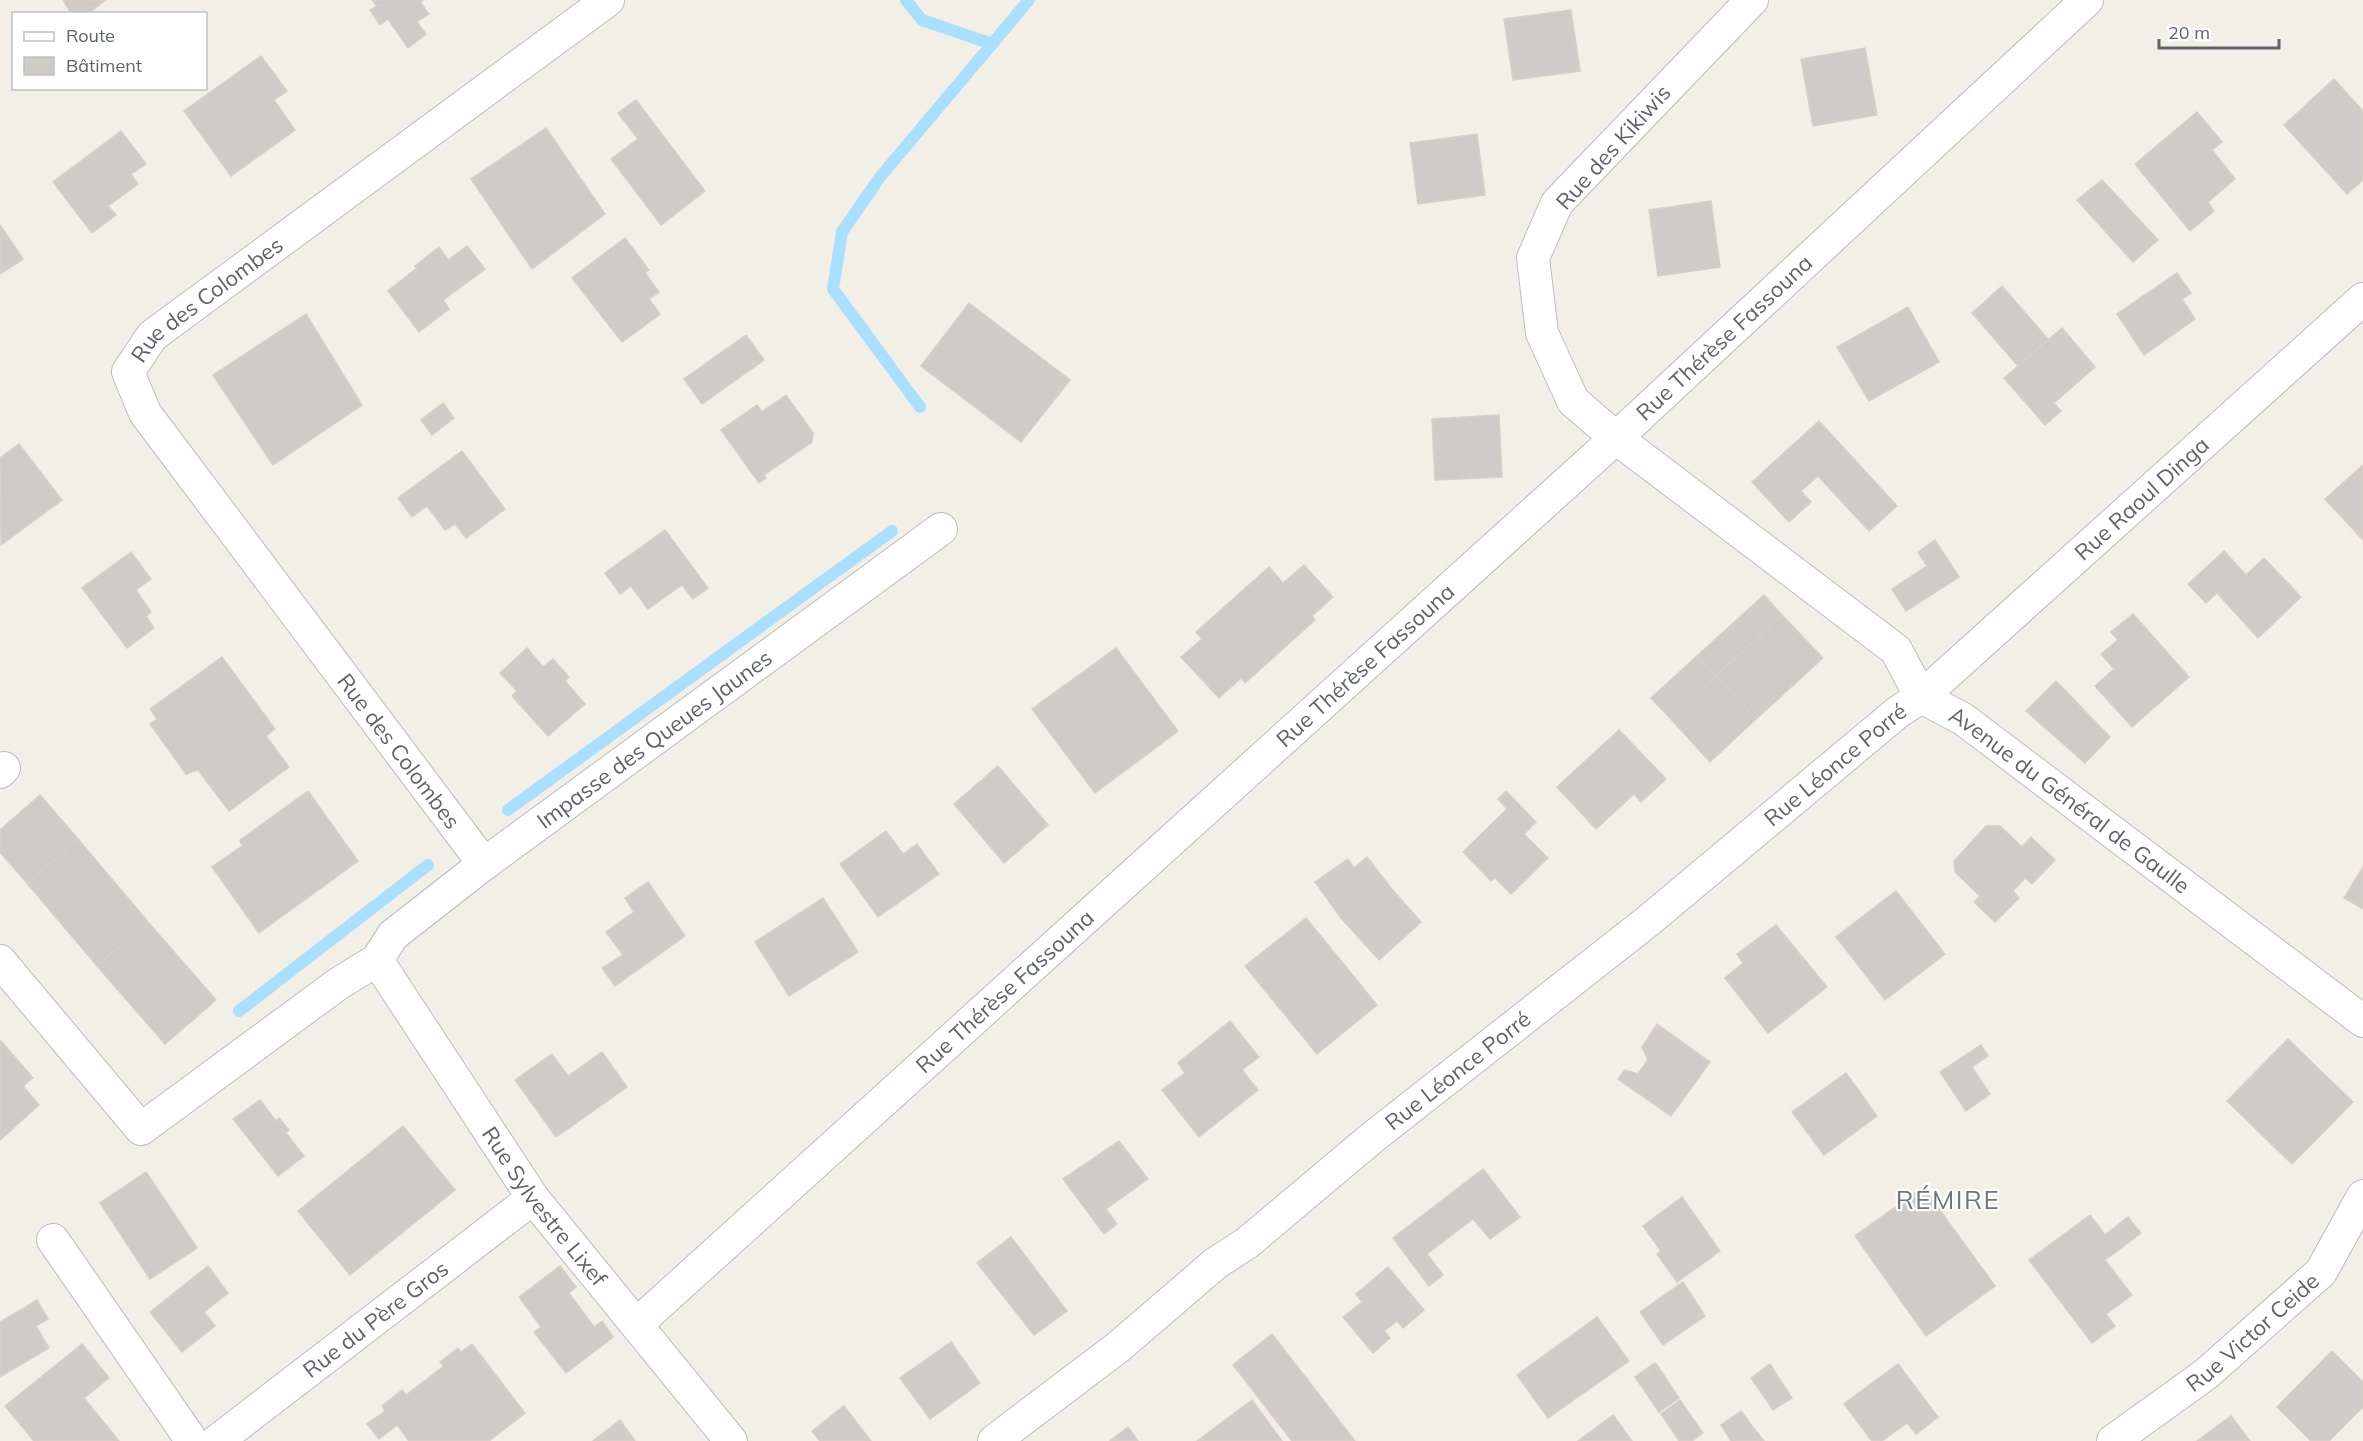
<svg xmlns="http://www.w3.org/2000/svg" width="2363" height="1441" viewBox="0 0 2363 1441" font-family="Mulish,sans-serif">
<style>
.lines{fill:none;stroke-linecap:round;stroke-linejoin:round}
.stream{stroke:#aadfff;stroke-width:12}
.building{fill:#cfcbc6;stroke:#d7d0c4;stroke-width:1.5}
.street-casing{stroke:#b9bdc1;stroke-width:34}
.street{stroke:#fff;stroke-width:32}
.labels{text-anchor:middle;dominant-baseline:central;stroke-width:4.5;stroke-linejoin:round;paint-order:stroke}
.street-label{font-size:22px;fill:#5e6369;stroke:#fff}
.quarter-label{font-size:26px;letter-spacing:1.5px;fill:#6f767b;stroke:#fff}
</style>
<rect width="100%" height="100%" fill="#f2efe7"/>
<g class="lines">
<g class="stream">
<polyline points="906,0 922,20 992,44"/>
<polyline points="920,407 833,289 842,232 880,177 1029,0"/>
<polyline points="508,810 892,531"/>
<polyline points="239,1011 428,865"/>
</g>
</g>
<g class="building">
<polygon points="63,0 106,0 87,14 72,14"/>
<polygon points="372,0 423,0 420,2 429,14 417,22 426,34 408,48 388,19 380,25 370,10 377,6"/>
<polygon points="1571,10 1580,71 1513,80 1504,19"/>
<polygon points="1865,48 1877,115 1813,126 1801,59"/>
<polygon points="261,56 287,91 274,100 295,130 231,176 184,111"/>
<polygon points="2334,79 2363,111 2363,180 2347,194 2284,125"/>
<polygon points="636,100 705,191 661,225 611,159 638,139 618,113"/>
<polygon points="2197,112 2222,142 2212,150 2235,179 2208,202 2214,211 2190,231 2135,164"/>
<polygon points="546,128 605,214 532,269 471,179"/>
<polygon points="121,131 146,164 131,174 138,184 108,206 116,215 92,233 53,182"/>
<polygon points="1477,134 1485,195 1418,204 1410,143"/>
<polygon points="2102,180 2158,240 2133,262 2077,200"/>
<polygon points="1711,201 1720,267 1658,276 1649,210"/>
<polygon points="0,225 23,259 0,274"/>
<polygon points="625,238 649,270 645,273 659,292 649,299 660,314 622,342 572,278"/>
<polygon points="467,246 485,269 443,300 449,309 419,332 388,291 417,268 415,266 439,247 448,260"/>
<polygon points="2177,273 2191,293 2182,299 2195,319 2144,355 2117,314"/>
<polygon points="2002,286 2048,339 2018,366 1972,313"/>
<polygon points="969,303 1070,380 1021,442 921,366"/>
<polygon points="1908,307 1939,362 1869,401 1837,347"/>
<polygon points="306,314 362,405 273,465 213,375"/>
<polygon points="2062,328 2095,367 2054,403 2061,411 2045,425 2004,378"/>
<polygon points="746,335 764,360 702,404 684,379"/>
<polygon points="786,395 813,433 812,442 764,475 766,478 759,483 721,430 757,405 762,412"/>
<polygon points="443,403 454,418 432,435 421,420"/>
<polygon points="1499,415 1502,477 1435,480 1432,419"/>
<polygon points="1819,421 1897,506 1869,531 1818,476 1801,491 1811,502 1789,522 1752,482"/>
<polygon points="19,444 62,500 1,545 0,458"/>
<polygon points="462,451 505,509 466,538 455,524 445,530 427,506 412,517 398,498"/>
<polygon points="2363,465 2363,540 2325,499"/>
<polygon points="665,530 708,588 693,599 682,585 648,609 631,586 620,594 605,573"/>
<polygon points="1935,540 1959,577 1906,611 1892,589 1927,566 1918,552"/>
<polygon points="2224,551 2246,575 2264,558 2301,597 2258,638 2217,593 2206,603 2188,584"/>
<polygon points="131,552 151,579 136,590 151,612 146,616 154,628 127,648 82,588"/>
<polygon points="1304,565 1333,597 1312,616 1315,620 1245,683 1241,678 1219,698 1181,657 1202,639 1196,632 1269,567 1283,583"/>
<polygon points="1764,595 1782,615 1716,676 1697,656"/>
<polygon points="2133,614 2189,677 2132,727 2095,686 2114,669 2101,654 2118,640 2111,632"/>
<polygon points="1782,615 1823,658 1756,719 1716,676"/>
<polygon points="527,648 543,667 553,659 569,677 565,681 585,704 548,736 512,696 517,691 500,673"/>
<polygon points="1116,648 1178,731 1095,793 1032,709"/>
<polygon points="1697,656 1716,676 1670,718 1651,698"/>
<polygon points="222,657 275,729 266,736 289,767 229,811 198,770 186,774 150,724 157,719 150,709"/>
<polygon points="1716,676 1756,719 1710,762 1670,718"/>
<polygon points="2056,681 2110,737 2085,763 2026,711"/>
<polygon points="1619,730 1666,779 1641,802 1634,794 1596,829 1557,787"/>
<polygon points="998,766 1048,825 1004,863 954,804"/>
<polygon points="308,791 358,861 259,933 212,867 242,846 240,840"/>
<polygon points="1506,791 1536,822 1524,834 1548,858 1511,894 1495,878 1491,881 1463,852 1507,809 1498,799"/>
<polygon points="40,795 78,839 27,883 0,852 0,830"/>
<polygon points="1986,826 2000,826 2022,847 2031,837 2055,860 2032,884 2025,878 2013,891 2019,898 1995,922 1974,902 1980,896 1955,872 1954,861"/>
<polygon points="886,831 903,854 917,844 939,874 878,917 840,864"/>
<polygon points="78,839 148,922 97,966 27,883"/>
<polygon points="1367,857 1390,887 1421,922 1379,960 1341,918 1315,882 1348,859 1354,868"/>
<polygon points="2363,867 2363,909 2344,898"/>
<polygon points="648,882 685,936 615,986 602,968 623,955 606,932 634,912 625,898"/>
<polygon points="1896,891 1945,954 1885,1000 1836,937"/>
<polygon points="823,898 858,952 789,996 755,942"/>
<polygon points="1306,918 1377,1005 1317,1054 1245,966"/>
<polygon points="148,922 216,1000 165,1044 97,966"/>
<polygon points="1776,925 1827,987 1768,1033 1725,978 1743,963 1737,954"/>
<polygon points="1230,1021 1259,1057 1242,1070 1258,1090 1199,1137 1162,1090 1185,1073 1178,1063"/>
<polygon points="1657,1024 1710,1062 1671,1116 1618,1079 1625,1070 1638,1074 1648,1060 1642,1047"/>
<polygon points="2288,1039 2353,1102 2292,1164 2227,1101"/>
<polygon points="0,1040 33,1078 23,1086 39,1105 0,1140"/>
<polygon points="1981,1045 1988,1056 1972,1067 1990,1094 1966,1111 1940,1072"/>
<polygon points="602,1052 627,1087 556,1137 515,1080 552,1054 568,1076"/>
<polygon points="1846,1073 1877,1116 1824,1155 1792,1112"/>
<polygon points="260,1100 276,1121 279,1118 289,1130 286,1133 304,1156 278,1176 233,1119"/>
<polygon points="403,1126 455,1190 350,1275 298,1211"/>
<polygon points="1119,1141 1148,1179 1106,1209 1117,1224 1104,1234 1063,1179"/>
<polygon points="1483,1169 1520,1217 1490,1239 1473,1219 1427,1254 1443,1275 1429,1286 1393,1238"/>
<polygon points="146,1172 197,1248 150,1279 100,1203"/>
<polygon points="1923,1187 1995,1286 1926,1336 1855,1236"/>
<polygon points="1682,1197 1720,1251 1677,1282 1657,1254 1661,1251 1643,1226"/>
<polygon points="2090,1215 2105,1235 2128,1217 2141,1233 2105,1260 2132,1295 2106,1314 2115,1326 2092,1343 2029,1260"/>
<polygon points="1011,1237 1067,1311 1034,1335 977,1263"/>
<polygon points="208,1266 228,1293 204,1312 215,1326 182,1352 150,1312"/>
<polygon points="560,1266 576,1287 569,1293 594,1327 602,1321 613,1337 566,1373 534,1332 541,1327 519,1297"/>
<polygon points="1388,1267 1424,1310 1403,1328 1397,1321 1384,1331 1390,1338 1373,1353 1343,1317 1362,1302 1356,1294"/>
<polygon points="1683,1282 1705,1316 1663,1345 1640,1312"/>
<polygon points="37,1300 48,1319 36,1326 49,1348 0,1377 0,1322"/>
<polygon points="1597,1317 1629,1361 1548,1418 1517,1375"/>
<polygon points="1272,1334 1355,1441 1292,1441 1233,1365"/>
<polygon points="951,1342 980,1383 930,1419 900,1378"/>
<polygon points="82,1344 109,1378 84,1398 119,1441 34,1441 5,1406"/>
<polygon points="472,1344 525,1413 489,1441 409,1441 397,1425 379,1439 367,1424 385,1411 382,1406 402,1390 406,1395 444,1366 440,1362 458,1348 461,1352"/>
<polygon points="2332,1351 2363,1382 2363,1407 2329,1441 2311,1441 2277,1407"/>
<polygon points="1655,1363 1657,1365 1637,1380 1635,1377"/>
<polygon points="1770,1364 1792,1398 1773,1410 1751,1378"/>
<polygon points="1898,1364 1938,1417 1916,1434 1907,1423 1882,1441 1872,1441 1844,1404"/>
<polygon points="1657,1365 1679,1398 1659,1412 1637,1380"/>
<polygon points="1252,1400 1282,1441 1197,1441"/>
<polygon points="1680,1400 1703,1433 1692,1441 1679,1441 1661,1414"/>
<polygon points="844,1406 871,1441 820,1441 812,1431"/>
<polygon points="1741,1411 1752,1426 1764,1441 1731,1441 1721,1425"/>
<polygon points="1613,1415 1632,1441 1578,1441"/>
<polygon points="2231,1416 2250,1441 2197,1441"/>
<polygon points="620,1420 635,1441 593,1441"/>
<polygon points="1128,1427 1138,1441 1110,1441"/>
</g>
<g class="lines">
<g class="street-casing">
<g id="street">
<path id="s1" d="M 1752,0 L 1557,203 L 1533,258 L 1542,333 L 1573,401 L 1616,438 L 1896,650 L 1921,697 L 1963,719 L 2363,1021"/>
<polyline points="0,772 4,768"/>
<path id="s2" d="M 484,864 L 145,413 L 128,372 L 152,336 L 608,0"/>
<path id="s3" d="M 377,960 L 533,1198 L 731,1441"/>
<path id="s4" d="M 0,961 L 141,1129 L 338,984 L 377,960 L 393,935 L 484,864 L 941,529"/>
<polyline points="53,1240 192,1441"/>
<path id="s5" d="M 637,1324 L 1616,438 L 2087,0"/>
<path id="s6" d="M 217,1441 L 533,1198"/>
<path id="s7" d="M 994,1441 L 1117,1348 L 1216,1263 L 1247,1243 L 1373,1137 L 1648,921 L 1898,712 L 1921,697 L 2363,299"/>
<path id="s8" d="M 2113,1441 L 2206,1374 L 2321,1272 L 2363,1196"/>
</g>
</g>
<use href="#street" class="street"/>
</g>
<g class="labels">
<g class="street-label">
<text transform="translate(1613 147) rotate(-48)">Rue des Kikiwis</text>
<text stroke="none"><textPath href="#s2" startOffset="717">Rue des Colombes</textPath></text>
<text stroke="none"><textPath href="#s5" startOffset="1468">Rue Thérèse Fassouna</textPath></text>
<text stroke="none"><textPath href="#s7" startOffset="1486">Rue Raoul Dinga</textPath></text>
<text stroke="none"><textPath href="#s5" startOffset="982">Rue Thérèse Fassouna</textPath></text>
<text stroke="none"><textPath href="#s4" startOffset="866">Impasse des Queues Jaunes</textPath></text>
<text transform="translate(399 751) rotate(53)">Rue des Colombes</text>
<text stroke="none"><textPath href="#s7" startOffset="1080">Rue Léonce Porré</textPath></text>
<text stroke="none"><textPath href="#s1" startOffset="1134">Avenue du Général de Gaulle</textPath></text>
<text stroke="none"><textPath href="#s5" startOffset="496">Rue Thérèse Fassouna</textPath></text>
<text stroke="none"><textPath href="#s7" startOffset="594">Rue Léonce Porré</textPath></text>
<text stroke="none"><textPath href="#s3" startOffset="298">Rue Sylvestre Lixef</textPath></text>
<text stroke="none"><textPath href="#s6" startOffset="200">Rue du Père Gros</textPath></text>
<text stroke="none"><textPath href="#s8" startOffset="177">Rue Victor Ceide</textPath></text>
</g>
<g class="quarter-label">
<text x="1948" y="1199">RÉMIRE</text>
</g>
</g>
<rect x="12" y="12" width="195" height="78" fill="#ffffff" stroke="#bfc1c3" stroke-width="1.5"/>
<rect x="24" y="32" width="30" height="9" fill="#ffffff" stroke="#bfc1c3" stroke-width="1.5"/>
<text x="66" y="42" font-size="18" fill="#5e6369">Route</text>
<rect x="24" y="57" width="30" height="18" fill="#cfcbc6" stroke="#bfc1c3" stroke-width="1.5"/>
<text x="66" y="72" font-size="18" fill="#5e6369">Bâtiment</text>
<path d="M2159 39v9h120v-9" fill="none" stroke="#5e6369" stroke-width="3"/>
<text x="2168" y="39" font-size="18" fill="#5e6369" stroke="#ffffff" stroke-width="4.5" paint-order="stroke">20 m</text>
</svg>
